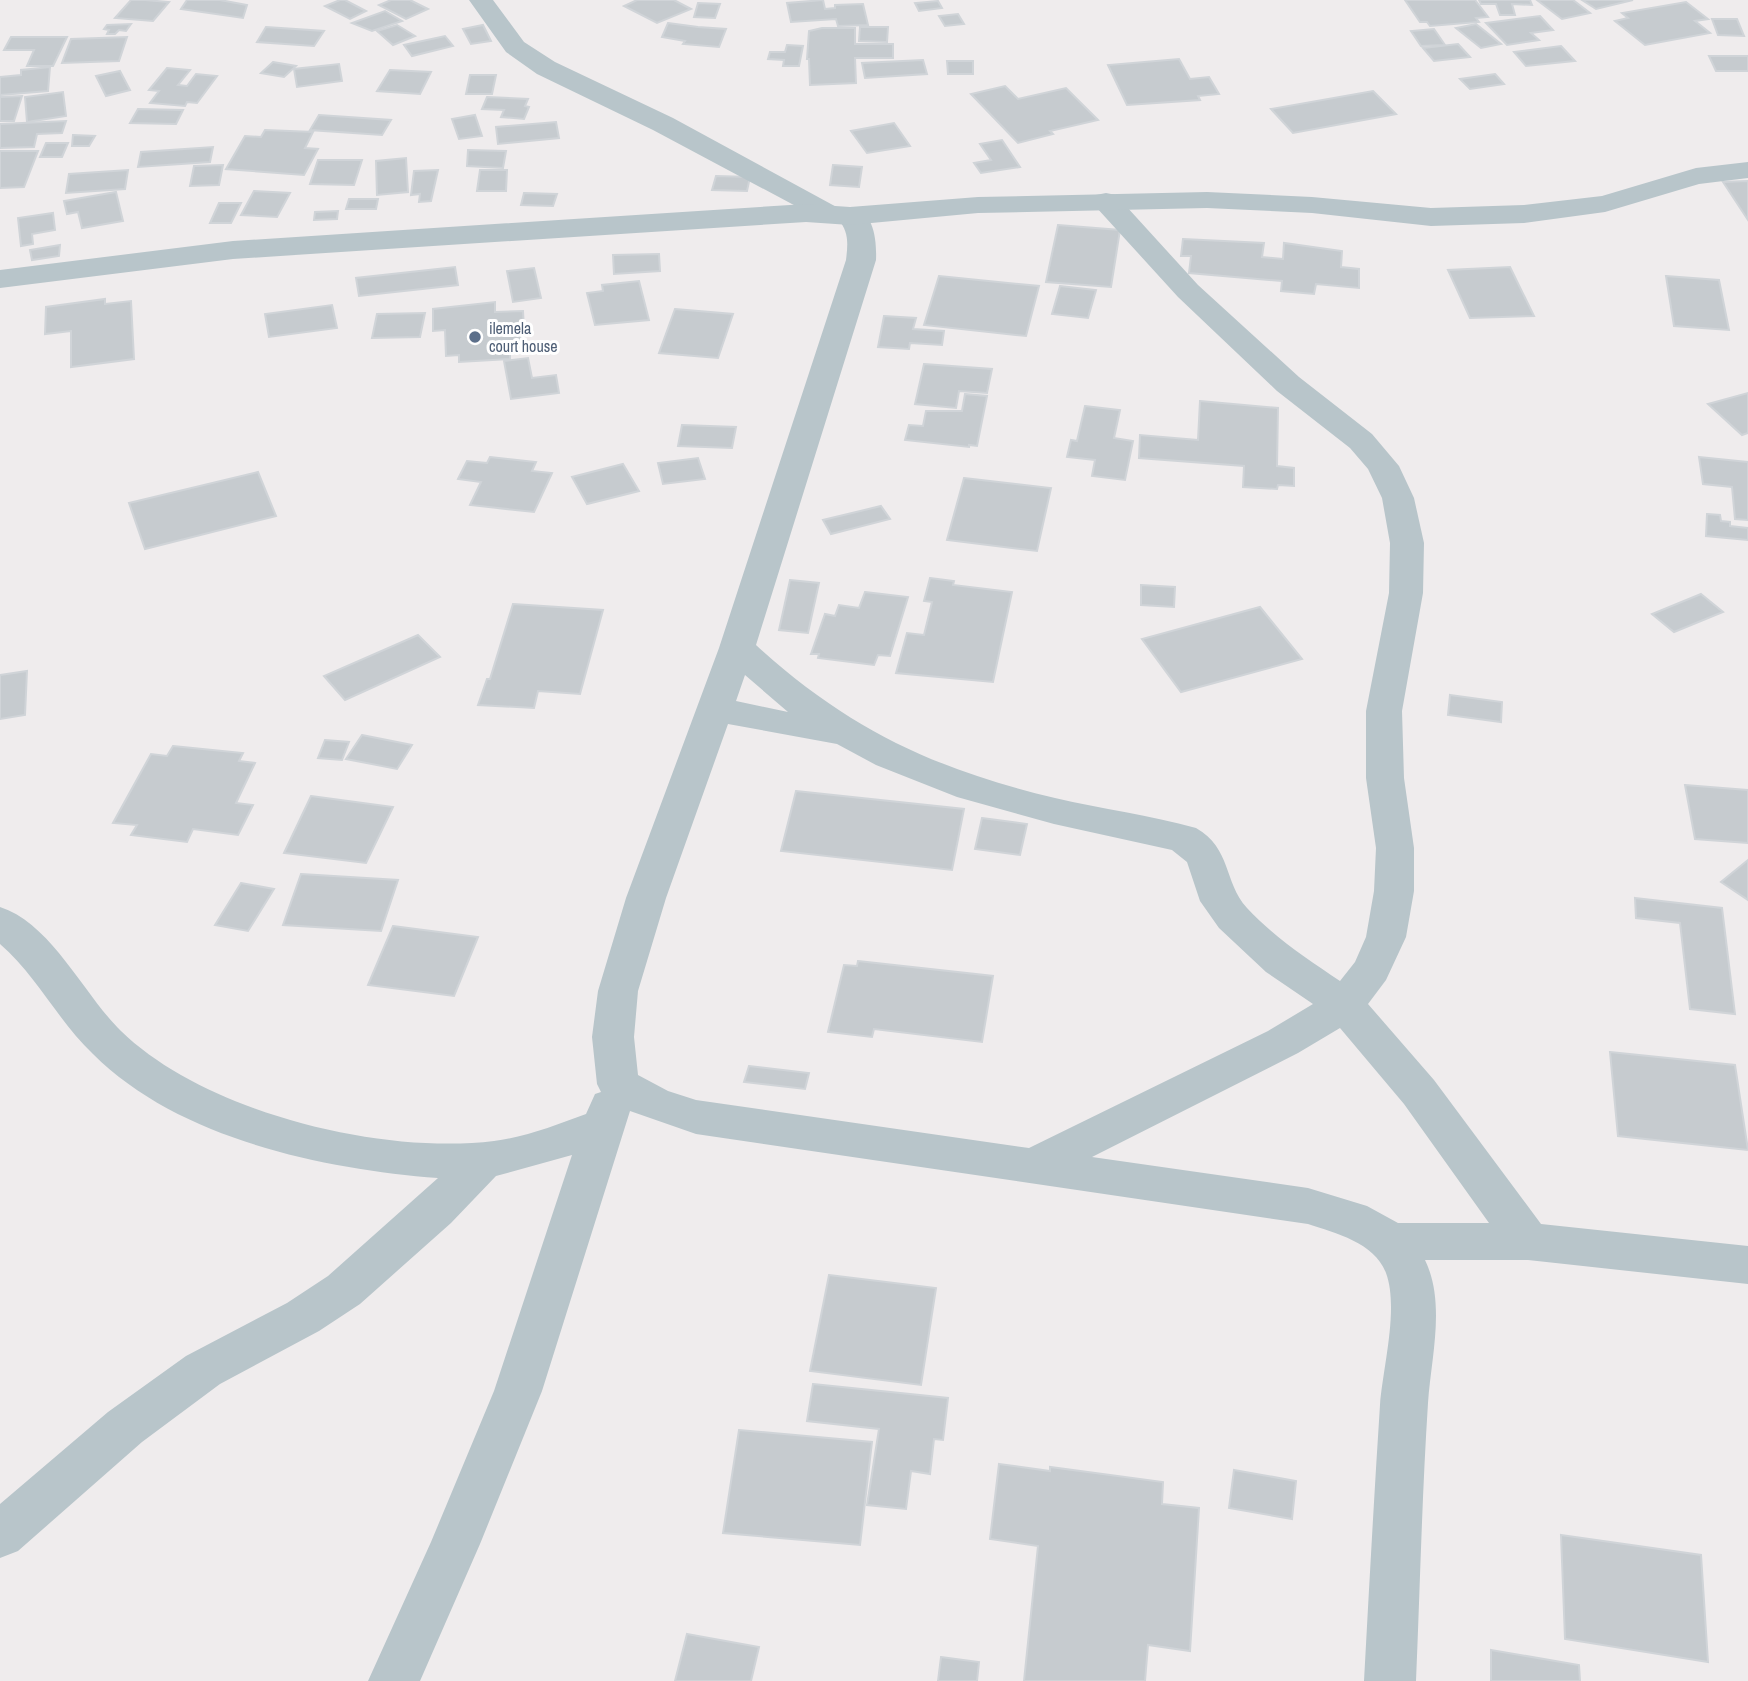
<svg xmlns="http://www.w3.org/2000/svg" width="1748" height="1681" viewBox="0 0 1748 1681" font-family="'Archivo Narrow',sans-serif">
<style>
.building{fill:#c6cbcf;stroke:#d0d4d8;stroke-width:2}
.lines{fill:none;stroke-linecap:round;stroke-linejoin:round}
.minor{fill:#b8c5ca;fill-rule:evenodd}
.tertiary{fill:#b8c5ca;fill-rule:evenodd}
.service-dot{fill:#5c6f8a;stroke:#fff;stroke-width:2.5}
.labels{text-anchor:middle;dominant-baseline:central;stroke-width:6;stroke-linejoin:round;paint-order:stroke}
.far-service-label{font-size:16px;fill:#4e5e75;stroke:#fff;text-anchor:start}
</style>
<rect width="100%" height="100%" fill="#efeced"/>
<g class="building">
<polygon points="131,0 145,0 169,2 153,21 115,18"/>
<polygon points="187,0 220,0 247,5 243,18 181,9"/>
<polygon points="340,0 345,0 366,11 350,19 325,6"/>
<polygon points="391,0 410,0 428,9 406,19 379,5"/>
<polygon points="637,0 674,0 691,9 657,23 624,6"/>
<polygon points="823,0 825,9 835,8 835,5 863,4 868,25 838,26 836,19 791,22 787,3"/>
<polygon points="1405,0 1475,0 1488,17 1476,18 1479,22 1430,26 1427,22 1420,22"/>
<polygon points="1479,0 1530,0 1532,5 1512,4 1515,15 1500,15 1496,4 1481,4"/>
<polygon points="1537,0 1573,0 1590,13 1562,19"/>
<polygon points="1582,0 1633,0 1596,9"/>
<polygon points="938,1 942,8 919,11 915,3"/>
<polygon points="1686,2 1708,19 1695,21 1710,33 1645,45 1615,21 1628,18 1622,13"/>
<polygon points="698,3 720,4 715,18 694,17"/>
<polygon points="385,11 402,21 372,31 352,23"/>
<polygon points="958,14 964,24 945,26 939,16"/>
<polygon points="1540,16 1553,30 1531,33 1539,40 1507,45 1486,23"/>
<polygon points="1712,19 1737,19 1744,36 1718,35"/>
<polygon points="668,23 698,27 726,29 719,47 683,44 685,41 662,37"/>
<polygon points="131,24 126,31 119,30 115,34 107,34 109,30 104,29 107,25"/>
<polygon points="1476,24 1501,44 1481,48 1456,28"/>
<polygon points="397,25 415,36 393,45 377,31"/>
<polygon points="483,25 491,41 471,44 463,29"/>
<polygon points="266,27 324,31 314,46 257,42"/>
<polygon points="860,27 888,27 887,42 859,41"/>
<polygon points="822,28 855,28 855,44 893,44 893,58 855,58 856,83 810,85 809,59 807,59 809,31"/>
<polygon points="1434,29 1445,45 1421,46 1411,31"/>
<polygon points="445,36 453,46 412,56 404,45"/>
<polygon points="11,37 67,37 53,66 27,66 34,50 4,50"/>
<polygon points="127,37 119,61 62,63 71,39"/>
<polygon points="1458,44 1470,57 1434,61 1423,48"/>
<polygon points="787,45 803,46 799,66 783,66 784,60 768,59 770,52 785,52"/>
<polygon points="1561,46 1575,61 1526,66 1514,52"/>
<polygon points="1709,56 1748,56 1748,71 1716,71"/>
<polygon points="1179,59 1190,79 1209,77 1219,94 1198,96 1200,100 1127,105 1108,65"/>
<polygon points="923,60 927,74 865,78 862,63"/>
<polygon points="947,61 973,61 973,74 948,74"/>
<polygon points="273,62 296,66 284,77 261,73"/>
<polygon points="339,64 342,81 297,87 294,69"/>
<polygon points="50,67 48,91 0,95 0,77 21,75 21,70"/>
<polygon points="167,68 190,70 178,85 187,86 196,74 217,76 197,103 187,102 185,106 150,103 159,91 149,90"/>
<polygon points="390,70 431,72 420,94 377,91"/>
<polygon points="120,71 130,90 106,96 96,76"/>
<polygon points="1495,74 1504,84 1470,89 1460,79"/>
<polygon points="470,75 496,75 492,94 466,94"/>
<polygon points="1005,86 1018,99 1066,88 1098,120 1050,131 1053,134 1018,143 971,94"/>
<polygon points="1373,91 1396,114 1293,133 1271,109"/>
<polygon points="63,92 66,116 27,122 25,97"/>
<polygon points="22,96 14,121 0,121 0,97"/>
<polygon points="487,97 528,99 525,106 529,107 524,119 501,117 504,110 482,109"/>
<polygon points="138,109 183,110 176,124 130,123"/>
<polygon points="319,115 391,120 382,135 310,130"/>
<polygon points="475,115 482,136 459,139 452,119"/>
<polygon points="66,121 62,133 37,134 34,147 0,148 0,124"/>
<polygon points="556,122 559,138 498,144 496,127"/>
<polygon points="894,123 910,146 867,153 851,131"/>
<polygon points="265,130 313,132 305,148 318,149 304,175 226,169 245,136 261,137"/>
<polygon points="73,135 95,136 89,146 72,146"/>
<polygon points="1002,140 1020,167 981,173 974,163 991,160 980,144"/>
<polygon points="46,143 68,143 62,157 40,157"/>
<polygon points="213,147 210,162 138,167 141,152"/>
<polygon points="468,150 506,151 503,168 467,166"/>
<polygon points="0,151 38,151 24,187 0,188"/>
<polygon points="406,158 408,192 377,195 376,161"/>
<polygon points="318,160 362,160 354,185 310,184"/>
<polygon points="223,165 219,185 190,186 194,166"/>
<polygon points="833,165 862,167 859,187 830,185"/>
<polygon points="128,170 125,189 66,193 69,174"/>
<polygon points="438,170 431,201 419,202 420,194 411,195 414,171"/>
<polygon points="480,170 507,170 506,191 477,191"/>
<polygon points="716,176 750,177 747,191 712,190"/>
<polygon points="1748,181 1748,220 1723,182"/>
<polygon points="254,191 290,193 277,217 241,215"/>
<polygon points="116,192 123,221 82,228 78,212 67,214 64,201"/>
<polygon points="524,193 557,194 553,206 521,205"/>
<polygon points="349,199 378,199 376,209 346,209"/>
<polygon points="219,203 241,203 231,223 210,223"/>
<polygon points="338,211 337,219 314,220 315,212"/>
<polygon points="53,213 55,230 32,234 33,244 21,246 18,218"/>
<polygon points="1058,225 1120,230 1111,287 1046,282"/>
<polygon points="1183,239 1264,243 1262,257 1283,259 1284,243 1342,251 1341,267 1359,269 1359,288 1316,284 1314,294 1281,291 1282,281 1189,273 1191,256 1181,256"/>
<polygon points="60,245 59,256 32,260 30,250"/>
<polygon points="659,254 660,271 614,274 613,255"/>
<polygon points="455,267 458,285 359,296 356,278"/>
<polygon points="1510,267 1534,316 1470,318 1448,270"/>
<polygon points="534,268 541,298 513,302 507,271"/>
<polygon points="939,276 1039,286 1026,336 924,325"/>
<polygon points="1666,276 1719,280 1729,330 1674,326"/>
<polygon points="639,281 649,320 595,325 587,293 603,291 602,285"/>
<polygon points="1060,286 1096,290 1088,318 1052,314"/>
<polygon points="105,299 105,304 131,301 134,359 71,367 71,331 45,334 46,307"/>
<polygon points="495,302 495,312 523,311 525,348 510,349 510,359 459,362 459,355 446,356 445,330 433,331 433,309"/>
<polygon points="332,305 337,328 269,337 265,314"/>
<polygon points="675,309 733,314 718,358 659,353"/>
<polygon points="425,313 420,337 372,338 377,314"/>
<polygon points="884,316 916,318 913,329 944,331 942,345 910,343 909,349 878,347"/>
<polygon points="528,358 532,378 556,375 559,393 511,399 504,361"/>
<polygon points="924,364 992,369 987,393 959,391 956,408 915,404"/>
<polygon points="1748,393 1748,433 1742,435 1708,404"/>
<polygon points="965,394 987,396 977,446 969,445 969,447 905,440 909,425 923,426 926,411 962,411"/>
<polygon points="1200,401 1278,408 1277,466 1294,468 1294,486 1278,485 1277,489 1243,487 1244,466 1139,458 1140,435 1198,440"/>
<polygon points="1085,406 1120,410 1114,438 1133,441 1125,480 1092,476 1095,460 1067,457 1071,440 1077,441"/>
<polygon points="682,425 736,427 732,448 678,446"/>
<polygon points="490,457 536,462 532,471 552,473 534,512 470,505 481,482 458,479 467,461 487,463"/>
<polygon points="1699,457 1748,462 1748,520 1735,519 1732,487 1703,484"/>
<polygon points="698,458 705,479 663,484 658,463"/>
<polygon points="623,464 639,491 587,504 572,477"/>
<polygon points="258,472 276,516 145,549 129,503"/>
<polygon points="964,478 1051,488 1037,551 947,540"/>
<polygon points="881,506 890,519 831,534 823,520"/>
<polygon points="1707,514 1720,515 1721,521 1730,522 1730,526 1748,528 1748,540 1706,536"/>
<polygon points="930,578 954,581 953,585 1012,592 993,682 896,673 907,633 924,635 932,602 924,601"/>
<polygon points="790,580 819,583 808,633 779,630"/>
<polygon points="1141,585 1175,587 1174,607 1141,605"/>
<polygon points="865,592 908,597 890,656 878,655 874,665 818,658 819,654 811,654 825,614 835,616 839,605 859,608"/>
<polygon points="1701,594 1723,612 1674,632 1652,614"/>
<polygon points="513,604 603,610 580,694 538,691 534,708 478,705 487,679 490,679"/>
<polygon points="1260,607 1302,659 1181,692 1142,639"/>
<polygon points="418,635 440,657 345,700 324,676"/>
<polygon points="27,671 25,715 0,719 0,675"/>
<polygon points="1450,695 1502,702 1501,722 1448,715"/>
<polygon points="362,735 412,745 397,769 346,759"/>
<polygon points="325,740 349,742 342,760 318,758"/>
<polygon points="173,746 243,753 239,761 255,763 236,803 253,805 238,835 193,829 187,842 131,835 137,825 113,823 151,754 167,756"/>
<polygon points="1685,785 1748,790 1748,843 1695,839"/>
<polygon points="796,791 964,809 952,870 781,851"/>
<polygon points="311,796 393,807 366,863 284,853"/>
<polygon points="982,818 1027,824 1020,855 975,849"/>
<polygon points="1748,860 1748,900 1721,882"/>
<polygon points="301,874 398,880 381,931 283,925"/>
<polygon points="241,883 274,889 248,931 215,925"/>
<polygon points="1635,898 1722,908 1735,1014 1690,1009 1680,923 1636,918"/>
<polygon points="393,926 478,937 454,996 368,985"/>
<polygon points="858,961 993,976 982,1042 874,1029 872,1037 828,1032 844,965 857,966"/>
<polygon points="1610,1052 1735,1065 1748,1150 1618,1136"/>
<polygon points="749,1066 809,1073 805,1089 744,1082"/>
<polygon points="829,1275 936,1288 921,1385 810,1371"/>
<polygon points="813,1384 948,1398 943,1440 934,1439 930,1474 911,1471 906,1509 867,1505 879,1429 807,1421"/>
<polygon points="739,1430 872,1442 860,1545 723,1533"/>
<polygon points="999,1464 1050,1471 1050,1467 1163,1482 1162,1504 1199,1508 1190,1651 1148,1645 1145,1681 1024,1681 1038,1546 990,1539"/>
<polygon points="1234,1470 1296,1481 1292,1519 1229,1508"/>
<polygon points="1561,1535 1701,1555 1708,1662 1565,1639"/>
<polygon points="687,1634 759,1647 751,1681 675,1681"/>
<polygon points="1491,1650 1579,1665 1580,1681 1491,1681"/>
<polygon points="941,1657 979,1662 977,1681 938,1681"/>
</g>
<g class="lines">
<path class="minor" d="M 469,0 L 493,0 L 524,42 L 555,62 L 673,118 L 842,210 C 873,202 877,238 876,260 L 756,645 C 848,729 934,769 1055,798 C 1102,809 1150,815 1196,828 C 1232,849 1223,881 1247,908 C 1274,937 1307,959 1340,981 L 1355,962 L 1366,937 L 1374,891 L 1376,848 L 1366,778 L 1366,711 L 1389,593 L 1390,543 L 1382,498 L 1368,469 L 1350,448 L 1277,391 L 1178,297 L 1096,207 L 1092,201 L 1096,195 L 1106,193 L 1116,195 L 1198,285 L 1299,377 L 1372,434 L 1399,466 L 1414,498 L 1424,543 L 1423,593 L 1402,711 L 1404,778 L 1414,848 L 1414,891 L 1406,937 L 1386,980 L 1368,1004 L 1434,1080 L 1541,1224 L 1748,1246 L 1748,1284 L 1528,1260 L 1425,1260 C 1446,1303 1431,1358 1428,1403 C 1422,1495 1420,1588 1416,1681 L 1364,1681 C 1369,1589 1374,1497 1380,1405 C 1383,1367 1399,1308 1386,1273 C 1375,1243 1336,1233 1308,1224 L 696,1134 L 630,1111 L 542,1391 L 480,1544 L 420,1681 L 368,1681 L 431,1542 L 494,1391 L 572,1155 L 496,1176 L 451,1223 L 360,1304 L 319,1331 L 220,1384 L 142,1442 L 18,1551 L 0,1558 L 0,1504 L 108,1412 L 186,1356 L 287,1303 L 328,1276 L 438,1178 C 323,1169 178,1139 93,1054 C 58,1021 37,976 0,944 L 0,907 C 51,923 84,995 121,1031 C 204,1112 381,1155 494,1141 C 526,1137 556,1125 586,1114 L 595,1094 L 601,1092 L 597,1084 L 592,1037 L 598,991 L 626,898 L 719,648 L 846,260 C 848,243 849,232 838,219 L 830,222 L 820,219 L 653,130 L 537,74 L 506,52 ZM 745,675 L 788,712 L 736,701 ZM 728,724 L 837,744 L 876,765 L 957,797 L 1054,824 L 1172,850 L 1187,862 L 1200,901 L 1219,928 L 1266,972 L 1313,1004 L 1268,1031 L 1029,1148 L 696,1100 L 668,1091 L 638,1075 L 634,1037 L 638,991 L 666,898 ZM 1340,1028 L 1404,1104 L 1489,1223 L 1398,1223 L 1367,1206 L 1308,1188 L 1092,1157 L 1298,1053 Z"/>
<polygon class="tertiary" points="1748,162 1748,178 1699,184 1605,212 1524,223 1431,226 1312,213 1207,208 978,213 850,225 806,222 233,259 0,288 0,270 233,241 806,204 850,207 978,197 1207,192 1312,197 1431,208 1524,205 1602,196 1696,168"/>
</g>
<circle class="service-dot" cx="475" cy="337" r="7"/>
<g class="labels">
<g class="far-service-label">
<text x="489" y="328">ilemela<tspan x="489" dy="18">court house</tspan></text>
</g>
</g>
</svg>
